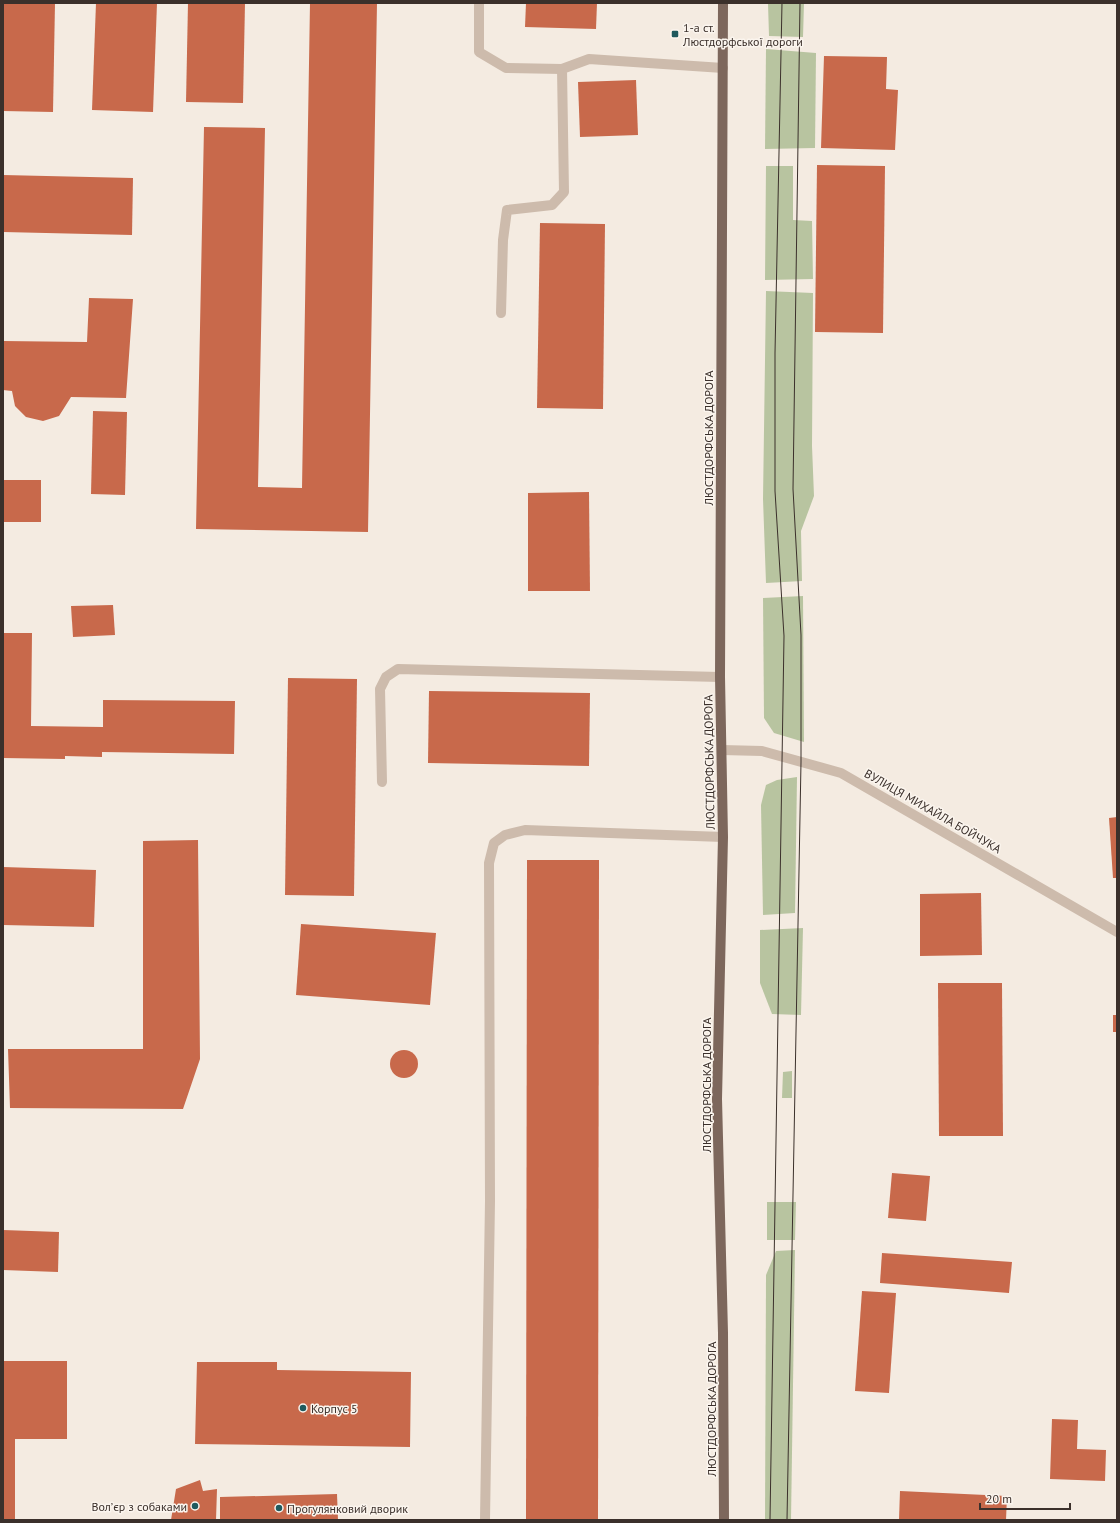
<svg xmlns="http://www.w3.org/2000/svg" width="1120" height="1523" viewBox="0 0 1120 1523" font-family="'PT Sans',sans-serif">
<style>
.green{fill:#b8c4a0}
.building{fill:#c8694b}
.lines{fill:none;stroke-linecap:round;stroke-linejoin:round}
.service{stroke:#cdbbac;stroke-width:10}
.minor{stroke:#cdbbac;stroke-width:10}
.primary{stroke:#7d675c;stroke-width:10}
.tram{stroke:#3b302b;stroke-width:1}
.poi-dot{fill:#1f5a5e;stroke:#fbf5ee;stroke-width:1.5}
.labels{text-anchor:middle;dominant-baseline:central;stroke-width:3;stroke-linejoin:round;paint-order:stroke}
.poi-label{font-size:12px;fill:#3b302b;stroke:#fbf5ee;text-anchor:start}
.street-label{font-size:12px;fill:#3b302b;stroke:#fbf5ee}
</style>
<rect width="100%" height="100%" fill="#f4ebe1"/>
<g class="green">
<polygon points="768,3 804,3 803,37 769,36"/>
<polygon points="766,49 816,53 815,148 765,149"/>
<polygon points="766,166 793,166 793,220 812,221 813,279 765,280"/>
<polygon points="766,291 813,293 812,446 814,496 801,531 802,581 766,583 763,499"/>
<polygon points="803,596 804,742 774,733 764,718 763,598"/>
<polygon points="797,777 795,913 763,915 761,805 766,785 777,780"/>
<polygon points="803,928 801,1015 772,1014 760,983 760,930"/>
<polygon points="792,1071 792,1098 782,1098 783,1072"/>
<polygon points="767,1202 796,1202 795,1240 767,1240"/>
<polygon points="795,1250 791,1520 765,1520 766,1275 776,1251"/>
</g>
<g class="building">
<polygon points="3,3 55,3 53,112 3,111"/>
<polygon points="96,3 157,3 153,112 92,110"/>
<polygon points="188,3 245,3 243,103 186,102"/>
<polygon points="310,3 377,3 368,532 196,529 204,127 265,128 258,487 302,488"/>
<polygon points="526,3 597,3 596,29 525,27"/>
<polygon points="824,56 887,57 886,89 898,90 895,150 821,148"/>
<polygon points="636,80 638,135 580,137 578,82"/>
<polygon points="817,165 885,166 883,333 815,332"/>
<polygon points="3,175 133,178 132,235 3,232"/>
<polygon points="540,223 605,224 603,409 537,408"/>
<polygon points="89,298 133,299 126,398 71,397 59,416 43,421 26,417 15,406 12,391 3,390 3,341 87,342"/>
<polygon points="93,411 127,412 125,495 91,494"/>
<rect x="3" y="480" width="38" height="42"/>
<polygon points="589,492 590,591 528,591 528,493"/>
<polygon points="113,605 115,635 73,637 71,606"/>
<polygon points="3,633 32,633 31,726 103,727 103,700 235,701 234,754 102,752 102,757 65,756 65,759 3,758"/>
<polygon points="288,678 357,679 354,896 285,895"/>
<polygon points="429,691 590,693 589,766 428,763"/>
<polygon points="1117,817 1117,878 1113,878 1109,818"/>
<polygon points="198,840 200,1059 183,1109 10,1108 8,1049 143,1049 143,841"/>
<polygon points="527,860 599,860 598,1520 526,1520"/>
<polygon points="3,867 96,870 94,927 3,925"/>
<polygon points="981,893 982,955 920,956 920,894"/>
<polygon points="301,924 436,933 430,1005 296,995"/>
<polygon points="938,983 1002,983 1003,1136 939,1136"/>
<rect x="1113" y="1015" width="4" height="17"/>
<circle cx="404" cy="1064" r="14"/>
<polygon points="892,1173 930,1176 926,1221 888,1218"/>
<polygon points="3,1230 59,1232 58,1272 3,1270"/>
<polygon points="882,1253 1012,1262 1009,1293 880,1283"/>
<polygon points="862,1291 896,1293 889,1393 855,1391"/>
<polygon points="3,1361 67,1361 67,1439 15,1439 15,1520 3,1520"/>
<polygon points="197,1362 277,1362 277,1370 411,1372 410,1447 195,1444"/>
<polygon points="1052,1419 1078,1420 1077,1449 1106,1450 1105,1481 1050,1479"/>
<polygon points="200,1480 203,1491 217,1489 216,1520 171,1520 176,1489"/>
<polygon points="900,1491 1007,1496 1006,1520 899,1520"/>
<polygon points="337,1494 338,1520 220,1520 220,1497"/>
</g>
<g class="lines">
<g class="service">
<polyline points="479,3 479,52 506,68 562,69"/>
<polyline points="501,313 503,240 507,210 552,205 564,192 562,69 589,59 723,68"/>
<polyline points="382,782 380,689 386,677 398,669 720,677"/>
<polyline points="485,1520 490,1201 489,863 494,843 505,835 525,830 723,837"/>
</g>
<polyline class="minor" points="722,750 762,751 841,773 1117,932"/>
<polyline class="primary" points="723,3 720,677 723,837 717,1099 723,1333 724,1520"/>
<g class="tram">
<polyline points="770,1520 784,636 775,491 775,353 782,3"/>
<polyline points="787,1520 801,762 801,635 793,489 800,3"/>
</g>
</g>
<g class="poi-dot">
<rect x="671" y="30" width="8" height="8" rx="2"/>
<circle cx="303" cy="1408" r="4"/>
<circle cx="195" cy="1506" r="4"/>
<circle cx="279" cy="1508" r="4"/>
</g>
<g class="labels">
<g class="poi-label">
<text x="683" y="27">1-а ст.<tspan x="683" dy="14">Люстдорфської дороги</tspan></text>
<text x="311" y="1408">Корпус 5</text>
<text x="187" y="1506" text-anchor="end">Волʼєр з собаками</text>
<text x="287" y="1508">Прогулянковий дворик</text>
</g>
<g class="street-label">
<text transform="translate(708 438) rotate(-90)">ЛЮСТДОРФСЬКА ДОРОГА</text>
<text transform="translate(709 762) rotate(-91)">ЛЮСТДОРФСЬКА ДОРОГА</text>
<text transform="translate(933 811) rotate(30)">ВУЛИЦЯ МИХАЙЛА БОЙЧУКА</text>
<text transform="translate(706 1085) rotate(-90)">ЛЮСТДОРФСЬКА ДОРОГА</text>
<text transform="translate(711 1409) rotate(-90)">ЛЮСТДОРФСЬКА ДОРОГА</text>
</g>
</g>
<rect width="1120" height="1523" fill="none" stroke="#3b302b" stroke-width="8"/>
<path d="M980 1503v6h90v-6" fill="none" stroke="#3b302b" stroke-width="2"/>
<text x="986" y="1503" font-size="12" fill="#3b302b" stroke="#fbf5ee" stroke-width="3" paint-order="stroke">20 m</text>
</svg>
